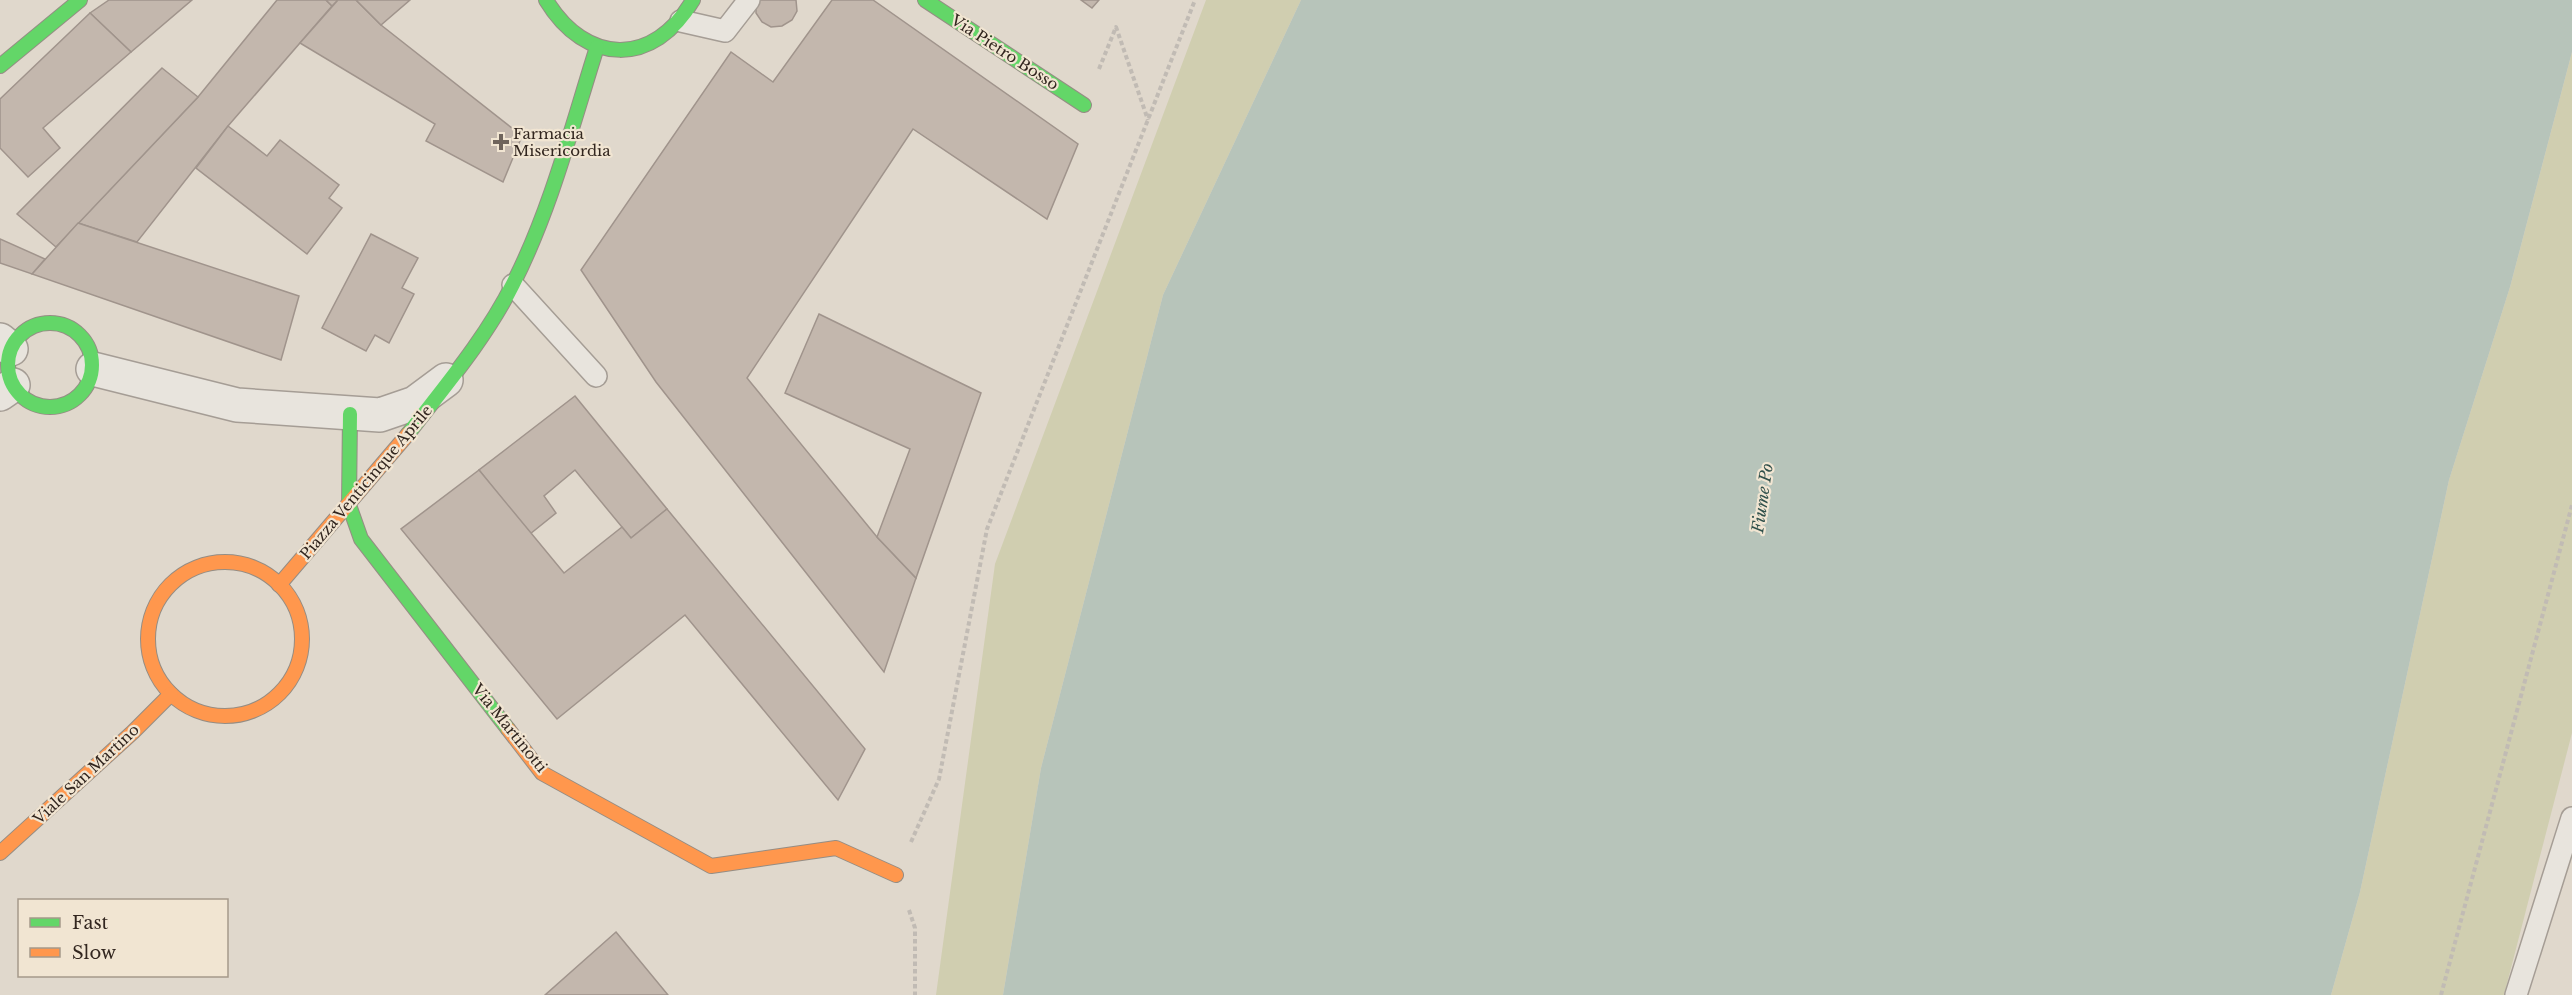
<svg xmlns="http://www.w3.org/2000/svg" width="2572" height="995" viewBox="0 0 2572 995" font-family="'Libre Baskerville',serif">
<style>
.green{fill:#d0ceb0}
.water{fill:#b7c4ba}
.building{fill:#c3b7ad;stroke:#a0948c;stroke-width:1.5}
.lines{fill:none;stroke-linecap:round;stroke-linejoin:round}
.lane-casing{stroke:#a59d95;stroke-width:24}
.street-casing{stroke:#a59d95;stroke-width:36}
.fast-casing{stroke:#958d84;stroke-width:16}
.slow-casing{stroke:#958d84;stroke-width:16}
.path{stroke:#c1bbb4;stroke-width:4;stroke-dasharray:4.5 3;stroke-linecap:butt}
.lane{stroke:#e8e4dd;stroke-width:21}
.street{stroke:#e8e4dd;stroke-width:33}
.fast{stroke:#63d668;stroke-width:14}
.slow{stroke:#ff974d;stroke-width:14}
.poi-dot{fill:#6f645c;stroke:#f1e5d2;stroke-width:2}
.labels{text-anchor:middle;dominant-baseline:central;stroke-width:4.5;stroke-linejoin:round;paint-order:stroke}
.street-label{font-size:15px;fill:#32261f;stroke:#f1e5d2}
.poi-label{font-size:15px;fill:#32261f;stroke:#f1e5d2;text-anchor:start}
.water-label{font-size:16px;font-style:italic;fill:#30504b;stroke:#f1e5d2}
</style>
<rect width="100%" height="100%" fill="#e0d8cc"/>
<g class="green">
<polygon points="1206,0 1301,0 1163,295 1041,768 1003,995 936,995 995,564"/>
<polygon points="2572,52 2572,733 2504,995 2331,995 2360,892 2449,480 2510,287"/>
</g>
<polygon class="water" points="1301,0 2572,0 2572,52 2510,287 2449,480 2360,892 2331,995 1003,995 1041,768 1163,295"/>
<g class="building">
<polygon points="109,0 192,0 131,52 90,13"/>
<polygon points="277,0 326,0 332,6 228,126 137,242 78,223 198,97"/>
<polygon points="326,0 338,0 332,6"/>
<polygon points="338,0 356,0 381,25 522,136 503,182 426,141 435,124 300,43"/>
<polygon points="356,0 410,0 381,25"/>
<polygon points="756,0 796,0 797,11 792,20 782,26 771,27 762,22 756,13"/>
<polygon points="832,0 873,0 1078,144 1047,219 913,129 747,378 877,537 916,578 884,672 656,382 581,270 731,52 773,82"/>
<polygon points="1081,0 1099,0 1092,8"/>
<polygon points="90,13 131,52 43,128 60,148 28,177 0,148 0,99"/>
<polygon points="162,68 198,97 56,247 17,214"/>
<polygon points="228,126 267,156 280,140 339,185 329,198 342,208 307,254 196,168"/>
<polygon points="78,223 299,296 281,360 32,274"/>
<polygon points="371,234 418,258 402,288 414,294 389,343 375,335 366,351 322,328"/>
<polygon points="0,239 45,259 32,274 0,263"/>
<polygon points="819,314 981,393 916,578 877,537 910,449 785,393"/>
<polygon points="575,396 667,509 631,538 575,470 544,496 556,513 530,534 479,470"/>
<polygon points="479,470 564,573 622,527 631,538 667,509 865,749 838,800 685,615 557,719 401,529"/>
<polygon points="616,932 668,995 545,995"/>
</g>
<g class="lines">
<g class="lane-casing">
<g id="lane">
<polyline points="681,21 725,31 749,0"/>
<polyline points="513,285 596,376"/>
<polyline points="2516,995 2572,818"/>
</g>
</g>
<g class="street-casing">
<g id="street">
<polyline points="0,340 11,349"/>
<polyline points="93,369 237,405 380,415 415,403 446,380"/>
<polyline points="0,394 13,385"/>
</g>
</g>
<g class="fast-casing">
<g id="fast">
<path d="M 546,0 C 586,66 654,67 693,0"/>
<polyline points="925,0 1084,105"/>
<polyline points="0,66 80,0"/>
<circle cx="50" cy="365" r="42"/>
<polyline points="350,414 349,505 361,539 508,729"/>
<path d="M 408,434 C 445,386 486,338 513,284 C 551,209 572,126 597,47"/>
</g>
</g>
<g class="slow-casing">
<g id="slow">
<circle cx="225" cy="639" r="77"/>
<polyline points="279,585 408,434"/>
<polyline points="508,729 542,773 711,866 836,848 896,875"/>
<polyline points="0,853 133,732 171,694"/>
</g>
</g>
<g class="path">
<polyline points="1099,69 1116,27 1148,120"/>
<polyline points="911,842 939,779 987,529 1195,0"/>
<polyline points="909,910 915,928 915,995"/>
<polyline points="2441,995 2572,505"/>
</g>
<use href="#lane" class="lane"/>
<use href="#street" class="street"/>
<use href="#fast" class="fast"/>
<use href="#slow" class="slow"/>
</g>
<path class="poi-dot" d="M498 133h6v6h6v6h-6v6h-6v-6h-6v-6h6z"/>
<g class="labels">
<g class="street-label">
<text transform="translate(1005 52) rotate(33)">Via Pietro Bosso</text>
<text transform="translate(366 482) rotate(-50)">Piazza Venticinque Aprile</text>
<text transform="translate(510 728) rotate(51)">Via Martinotti</text>
<text transform="translate(86 774) rotate(-43)">Viale San Martino</text>
</g>
<g class="poi-label">
<text x="513" y="133">Farmacia<tspan x="513" dy="17">Misericordia</tspan></text>
</g>
<g class="water-label">
<text transform="translate(1762 498) rotate(-82)">Fiume Po</text>
</g>
</g>
<rect x="18" y="899" width="210" height="78" fill="#f1e5d2" stroke="#a5998a" stroke-width="1.5"/>
<rect x="30" y="918" width="30" height="9" fill="#63d668" stroke="#a5998a" stroke-width="1.5"/>
<text x="72" y="929" font-size="18" fill="#32261f">Fast</text>
<rect x="30" y="948" width="30" height="9" fill="#ff974d" stroke="#a5998a" stroke-width="1.5"/>
<text x="72" y="959" font-size="18" fill="#32261f">Slow</text>
</svg>
